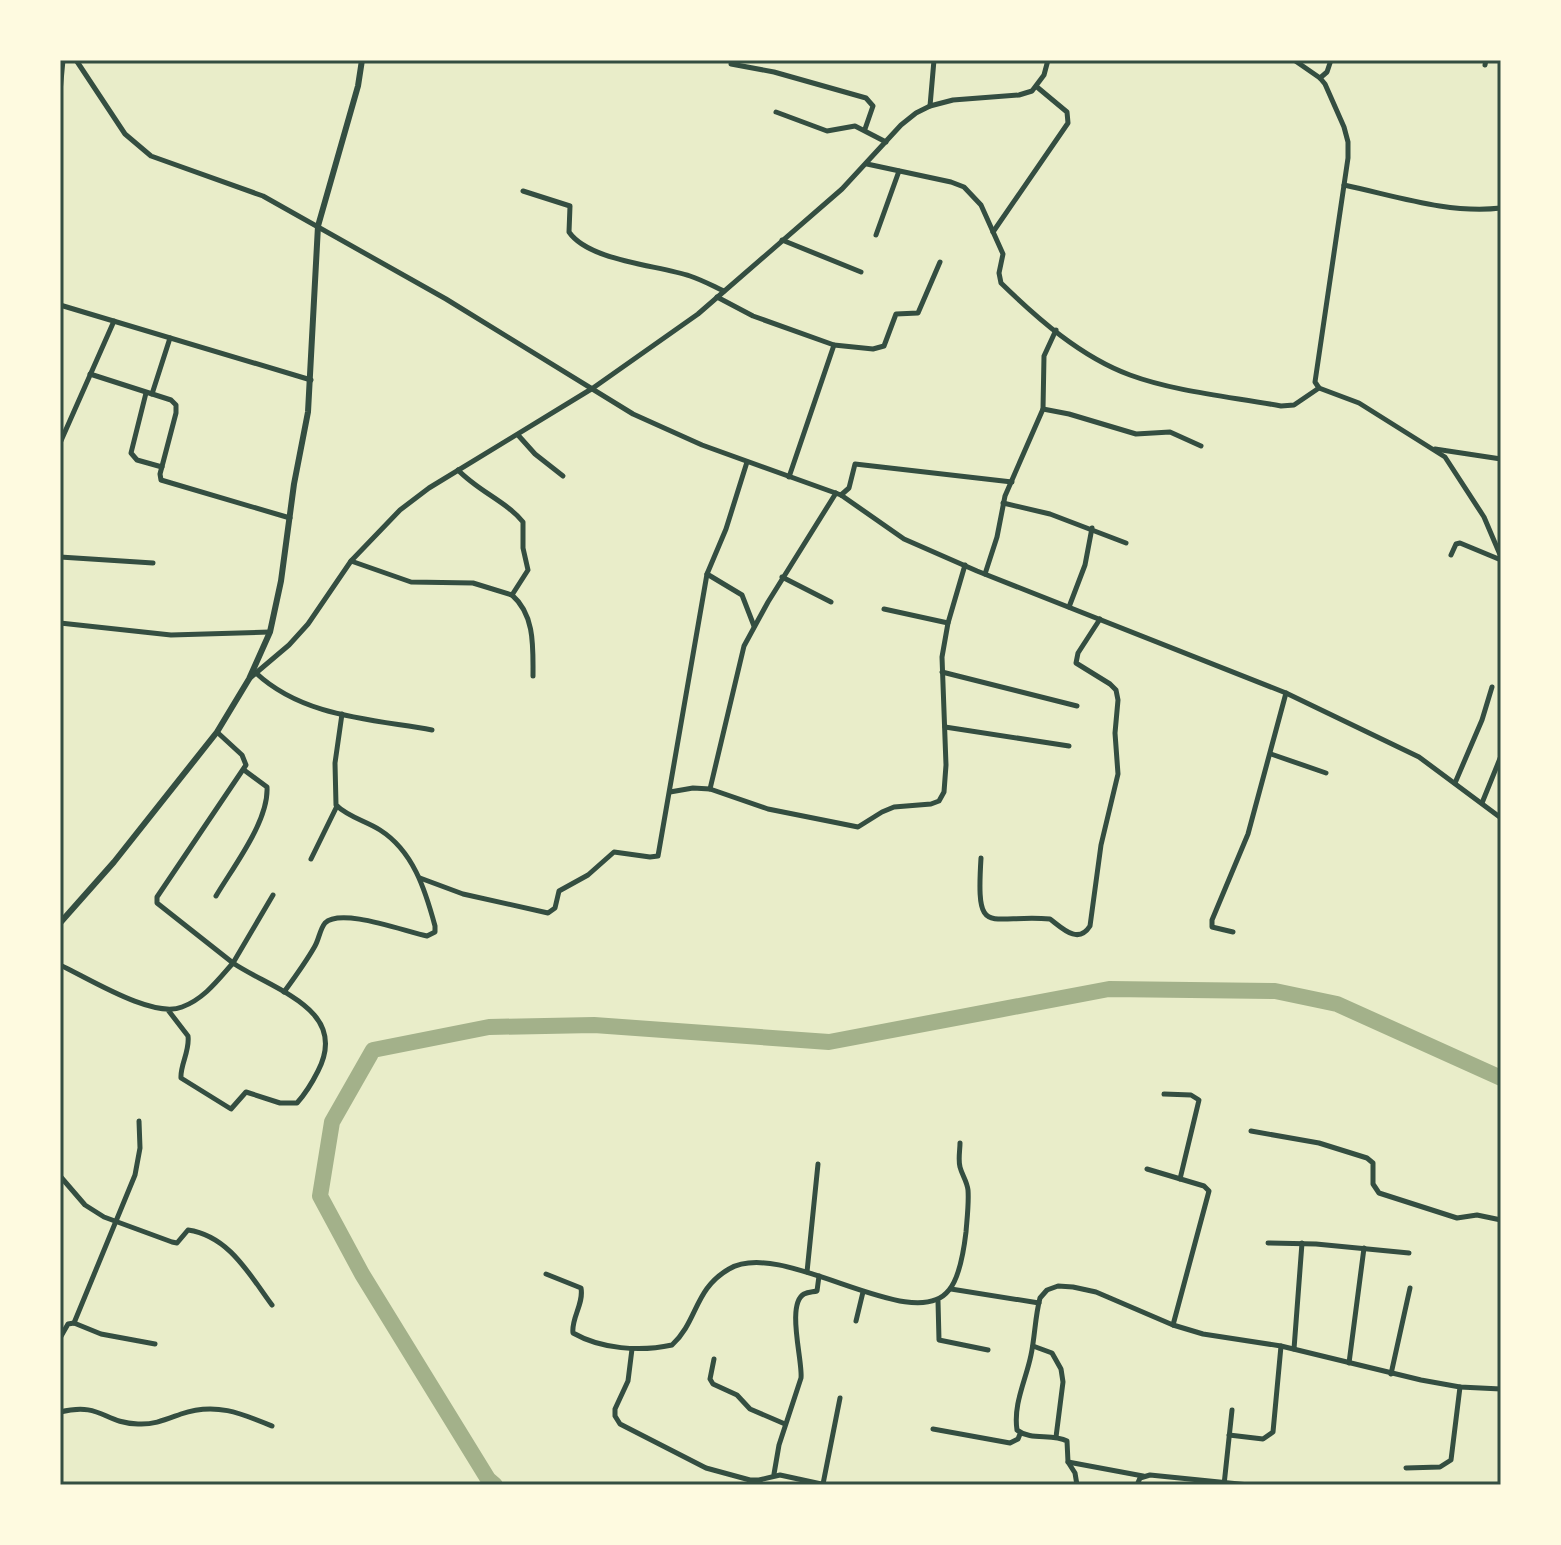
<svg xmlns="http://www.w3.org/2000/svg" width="1561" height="1545" viewBox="0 0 1561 1545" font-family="'Noto Sans',sans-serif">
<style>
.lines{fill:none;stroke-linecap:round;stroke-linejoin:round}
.river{stroke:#a3b18a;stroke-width:16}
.minor{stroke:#344e41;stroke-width:5}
.tertiary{stroke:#344e41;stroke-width:6}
.neatline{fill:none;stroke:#344e41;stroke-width:3}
</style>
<rect width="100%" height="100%" fill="#e9edc9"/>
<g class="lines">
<polyline class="river" points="495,1485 488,1479 362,1274 320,1196 332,1122 373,1050 489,1027 594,1025 829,1042 1109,989 1275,991 1337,1004 1501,1078"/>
<g class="minor">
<polyline points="76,60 125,134 151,156 263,196 446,299 633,414 702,445 841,495 904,539 977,571 1286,693 1419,757 1501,818"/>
<polyline points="1294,60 1320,78 1325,84 1344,127 1348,142 1348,158 1315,382 1319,388 1359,403 1445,457 1484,517 1501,557"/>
<polyline points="731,64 774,72 866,98 873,106 865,129"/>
<polyline points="1485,65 1486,60"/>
<polyline points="1320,78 1327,72 1331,60"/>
<polyline points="60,92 63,60"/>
<polyline points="930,106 934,60"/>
<polyline points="776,112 827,131 855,126 886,142"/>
<path d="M 867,164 L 951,182 L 964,187 L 981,205 L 1003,254 L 999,273 L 1001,283 C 1038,319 1081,357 1130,375 C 1176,392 1233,397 1281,406 L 1294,405 L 1319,388"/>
<path d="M 1344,185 C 1396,196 1448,214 1501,208"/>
<path d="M 523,191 L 570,206 L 569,232 C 589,261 657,265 690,276 C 702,280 713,286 724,291"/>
<polyline points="993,232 1068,123 1067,112 1037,87"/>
<polyline points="876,235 899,171"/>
<polyline points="782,240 861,272"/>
<polyline points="717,297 753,316 834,345"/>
<polyline points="60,305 311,380"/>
<polyline points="90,374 171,400 176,405 176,413 160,474 161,480 290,518"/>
<polyline points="146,393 131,453 137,460 162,467"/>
<polyline points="152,394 170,338"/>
<polyline points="1043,409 1069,414 1136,434 1170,432 1201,446"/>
<polyline points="518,435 535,454 563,476"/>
<polyline points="60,443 114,321"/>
<polyline points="1435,449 1501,459"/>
<path d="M 458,470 C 478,491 507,502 523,522 L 523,548 L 528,570 L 512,595 C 535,615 533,647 533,676"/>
<polyline points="789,477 834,345 873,349 884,346 896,314 918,313 940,262"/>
<polyline points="841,495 849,488 855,464 1012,482"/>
<polyline points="1003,503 1050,514 1126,543"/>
<polyline points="1451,555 1456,544 1460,543 1501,560"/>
<polyline points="60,557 153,563"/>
<polyline points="351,561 411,582 473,583 512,595"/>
<polyline points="707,574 742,595 754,626"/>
<polyline points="985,574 997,537 1005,496 1043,409 1044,356 1056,330"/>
<polyline points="782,577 831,602"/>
<polyline points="1069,607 1085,565 1092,528"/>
<polyline points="884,609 948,623"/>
<polyline points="60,623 171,635 270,632"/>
<polyline points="942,672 1077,706"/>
<path d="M 256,673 C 303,717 371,719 432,730"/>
<polyline points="250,678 289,645 308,624 351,561 400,510 429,488 593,388 698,314 842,189 901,125 916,113 930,106 953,100 1019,95 1032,91 1044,75 1048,60"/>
<polyline points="945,727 1069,746"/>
<polyline points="217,732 242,755 246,765 157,897 157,903 233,963 273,895"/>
<polyline points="1271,754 1326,773"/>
<polyline points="1455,783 1482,720 1492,687"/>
<polyline points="710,789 744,646 768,602 836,493"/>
<polyline points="670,792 693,788 710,789 768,809 858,827 882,812 894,807 931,804 939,801 944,792 946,765 942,657 948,623 965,565"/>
<polyline points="1482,803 1501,756"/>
<path d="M 981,858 C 976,940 987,914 1050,919 C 1062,928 1078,945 1090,926 L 1101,845 L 1118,774 L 1115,733 L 1118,700 L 1116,690 L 1110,684 L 1076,663 L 1078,653 L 1100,619"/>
<polyline points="311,859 337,806"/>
<polyline points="420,878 463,894 548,913 555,908 559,891 588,875 614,852 650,857 658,856 707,574 726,529 747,462"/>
<path d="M 216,896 C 233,867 269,821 267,787 L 244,770"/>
<polyline points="1233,932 1212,927 1212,920 1248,834 1286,693"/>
<path d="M 60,965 C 88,978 153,1019 182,1007 C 204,999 218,980 233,963 C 273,990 350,1009 318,1071 C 312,1083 306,1093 297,1103 L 280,1103 L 246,1092 L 231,1109 L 181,1078 C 180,1065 190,1051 188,1036 L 168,1010"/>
<path d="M 284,992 C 295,977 306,962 315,946 C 319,939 320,929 325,923 C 341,907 406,932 427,936 L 435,932 L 435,926 C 425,889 413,851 380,830 C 366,821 348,817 336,805 L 335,763 L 342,714"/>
<polyline points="1164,1094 1191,1095 1199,1100 1180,1179"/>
<polyline points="1251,1131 1319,1143 1367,1158 1373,1163 1373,1184 1379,1193 1457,1218 1477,1215 1501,1220"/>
<polyline points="1147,1169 1204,1186 1209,1191 1173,1325"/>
<path d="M 60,1176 L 85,1205 L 104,1217 L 172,1242 L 177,1243 L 188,1230 C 229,1236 249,1274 272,1305"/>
<polyline points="1268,1243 1316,1244 1409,1253"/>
<polyline points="807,1272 818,1164"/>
<path d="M 546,1274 L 581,1288 C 584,1304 571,1318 573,1333 C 601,1349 640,1352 672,1345 C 698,1321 694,1289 729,1269 C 783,1237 913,1337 949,1290 C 960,1277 964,1249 966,1232 C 967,1219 969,1203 968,1190 C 967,1181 962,1175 960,1167 C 958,1160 960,1150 960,1143"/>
<polyline points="951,1289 1039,1303"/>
<polyline points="938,1301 939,1340 988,1350"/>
<polyline points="856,1321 863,1292"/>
<polyline points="74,1323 135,1175 140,1148 139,1121"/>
<polyline points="60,1338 68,1324 74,1323 101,1334 155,1344"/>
<polyline points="1033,1346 1052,1353 1061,1369 1063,1382 1056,1437"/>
<polyline points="632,1349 628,1381 615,1409 615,1416 620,1424 706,1468 750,1480 759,1480 780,1475 826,1485"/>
<polyline points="1294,1349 1302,1243"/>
<polyline points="714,1359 710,1379 713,1384 737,1395 750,1409 785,1424"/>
<polyline points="1349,1363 1364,1248"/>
<polyline points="1391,1374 1410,1288"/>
<path d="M 60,1412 C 102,1402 103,1423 138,1424 C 154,1425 167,1419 181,1414 C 215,1402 241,1413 272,1426"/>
<polyline points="933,1429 1010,1443 1018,1439 1020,1434"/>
<polyline points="1229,1435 1263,1439 1273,1432 1281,1346"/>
<polyline points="1068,1462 1143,1476"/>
<polyline points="1406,1468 1440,1467 1451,1460 1460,1387"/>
<path d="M 774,1474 L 779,1445 L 801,1378 C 803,1362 786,1304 804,1294 C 808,1292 813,1292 817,1291 L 819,1276"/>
<polyline points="60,1484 64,1485"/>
<polyline points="823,1484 840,1398"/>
<path d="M 1077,1485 L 1075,1473 L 1068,1462 L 1067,1441 C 1052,1433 1031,1441 1017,1430 C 1013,1404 1026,1380 1031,1355 C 1035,1336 1035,1317 1040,1298 L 1047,1290 L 1058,1286 L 1073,1287 L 1096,1292 L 1173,1325 L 1203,1334 L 1281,1346 L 1421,1380 L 1460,1387 L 1501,1389"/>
<polyline points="1137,1485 1140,1478 1150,1475 1249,1485"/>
<polyline points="1224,1485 1232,1410"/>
</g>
<polyline class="tertiary" points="60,923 114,862 217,732 249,679 270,632 281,581 294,484 308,412 318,226 358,86 362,60"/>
</g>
<rect width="1561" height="1545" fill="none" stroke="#fefae0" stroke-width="124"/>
<rect x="62" y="62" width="1437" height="1421" class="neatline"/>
</svg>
